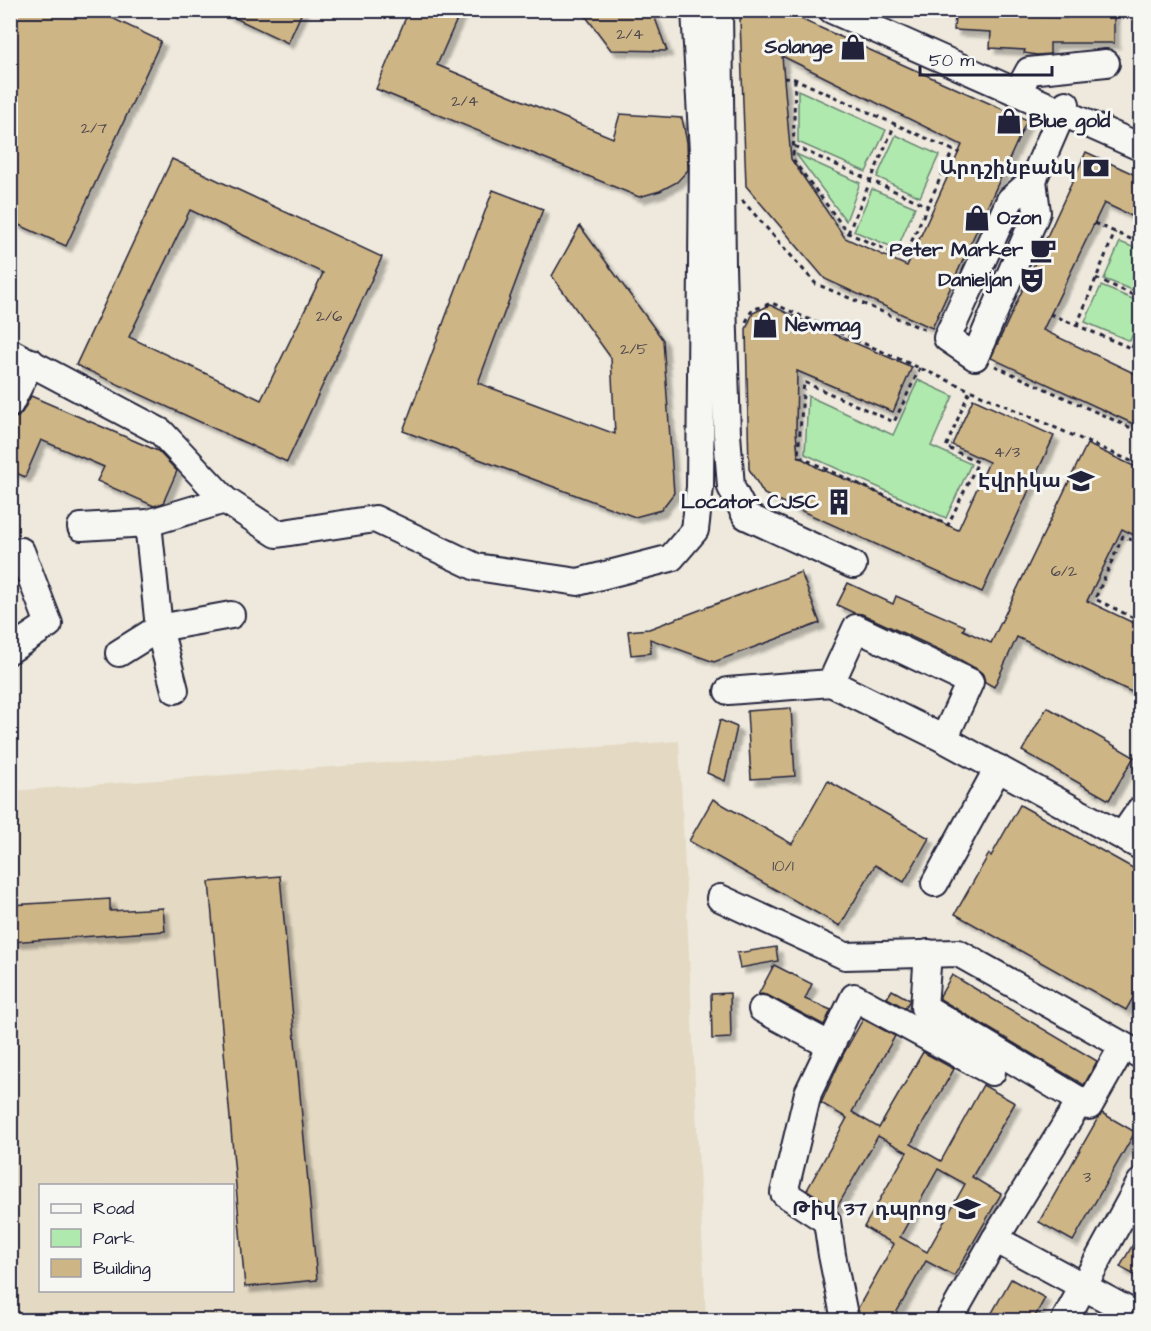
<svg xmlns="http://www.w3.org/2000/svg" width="1151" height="1331" viewBox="0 0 1151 1331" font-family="'Architects Daughter','Noto Sans Armenian',sans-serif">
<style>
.built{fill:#e4d9c2;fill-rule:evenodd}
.green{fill:#b0e9ad;stroke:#698674;stroke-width:1.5}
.building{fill:#ceb585;stroke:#22223b;stroke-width:1.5;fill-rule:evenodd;filter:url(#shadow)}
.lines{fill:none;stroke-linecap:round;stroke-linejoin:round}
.minor-casing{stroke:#22223b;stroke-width:30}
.path{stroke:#22223b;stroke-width:3;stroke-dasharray:4.5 4.5;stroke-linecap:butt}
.minor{stroke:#f6f6f2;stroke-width:26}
.labels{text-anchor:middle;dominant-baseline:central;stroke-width:6;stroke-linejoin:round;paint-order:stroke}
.number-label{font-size:16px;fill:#4d474e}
.poi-label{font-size:20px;font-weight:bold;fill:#22223b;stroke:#f6f6f2;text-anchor:end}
</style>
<defs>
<filter id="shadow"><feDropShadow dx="5.5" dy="5.5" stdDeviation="1.5" flood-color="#0004"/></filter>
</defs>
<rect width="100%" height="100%" fill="#eee9dc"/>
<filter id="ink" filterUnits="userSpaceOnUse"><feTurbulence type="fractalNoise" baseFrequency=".0167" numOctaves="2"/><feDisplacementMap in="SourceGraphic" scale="12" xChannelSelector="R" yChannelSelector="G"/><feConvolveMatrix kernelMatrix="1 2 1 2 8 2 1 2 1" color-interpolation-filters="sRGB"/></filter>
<g filter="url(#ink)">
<path class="built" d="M 679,741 L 706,1320 L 11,1320 L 11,791 ZM 40,1186 L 232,1186 L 232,1290 L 40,1290 Z"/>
<g class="green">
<polygon points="798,90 886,130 866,172 798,142"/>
<polygon points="896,135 939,155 920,197 877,177"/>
<polygon points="796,154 860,183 846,221"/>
<polygon points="872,189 915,207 897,249 854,231"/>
<polygon points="1120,242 1140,250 1140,293 1104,279"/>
<polygon points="1101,286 1140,302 1140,315 1130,341 1085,322"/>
<polygon points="918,380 953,396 931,446 971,464 946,518 805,454 808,396 893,435"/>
</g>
<g class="building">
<polygon points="10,10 95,10 161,41 66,246 10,221"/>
<polygon points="218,10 303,10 288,43"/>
<polygon points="409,10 461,10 437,65 613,138 620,114 682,118 687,142 688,170 677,182 660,191 639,197 376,89"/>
<polygon points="581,10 649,10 655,18 667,51 611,50"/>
<path d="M 746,10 L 785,10 L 805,21 L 1027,120 L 932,328 L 825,279 L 746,186 L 740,20 ZM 782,56 L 962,145 L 907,266 L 845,238 L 791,159 Z"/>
<polygon points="1066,14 1114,14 1114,43 1050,43 1050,54 1037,55 1024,53 1025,50 990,48 991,32 954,30 955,15 1005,17 1005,15 1066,18"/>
<polygon points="1086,152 1140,177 1140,220 1104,203 1043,330 1140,376 1140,427 991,358"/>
<path d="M 172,159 L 382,257 L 287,462 L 76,365 ZM 190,210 L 323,273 L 261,400 L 129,337 Z"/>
<polygon points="493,190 543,209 478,383 615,434 611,358 552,276 580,226 663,340 674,493 661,510 635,517 403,431"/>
<polygon points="770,305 817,327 912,367 893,412 797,371 796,431 798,456 818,468 876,492 958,530 989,462 952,445 973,399 1054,436 982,592 764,494 749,469 746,329 753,313"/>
<polygon points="31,396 158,451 177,471 163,503 154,506 97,481 104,467 41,440 25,477 10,470 10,419 18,417 23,411"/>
<polygon points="1087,444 1140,469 1140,538 1122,529 1087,601 1140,626 1140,696 1017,637 994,687 985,682 983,674 977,669 955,657 862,614 854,613 837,605 848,583 893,604 896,596 965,626 963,630 991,643"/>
<polygon points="801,572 820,623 714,662 650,639 651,653 631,655 628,631 649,629"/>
<polygon points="1047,707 1134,757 1109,800 1022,751"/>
<polygon points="791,708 795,776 751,779 747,711"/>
<polygon points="720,720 737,727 725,781 707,773"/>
<polygon points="828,781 929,838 904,882 875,865 840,926 689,841 713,799 792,844"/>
<polygon points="1020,805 1140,872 1140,985 1126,1010 955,914 989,854 991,856"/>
<polygon points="280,876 317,1280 245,1287 209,882"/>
<polygon points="110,899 110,911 163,908 165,931 10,942 10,905"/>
<polygon points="776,947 778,961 740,968 737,953"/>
<polygon points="774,965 812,984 805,999 831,1010 824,1025 769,996 762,994 758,995"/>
<polygon points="952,975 1097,1061 1084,1085 940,999 940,996"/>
<polygon points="892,990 910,1000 905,1008 887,998"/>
<polygon points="730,993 731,1038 712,1039 711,994"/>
<path d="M 863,1019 L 895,1036 L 852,1112 L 879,1128 L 923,1052 L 954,1069 L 911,1144 L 941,1161 L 983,1085 L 1015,1103 L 972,1177 L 1001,1194 L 954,1276 L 926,1261 L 892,1320 L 860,1320 L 858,1308 L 894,1244 L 864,1227 L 907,1152 L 878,1136 L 836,1209 L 807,1190 L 847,1118 L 821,1103 L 843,1055 ZM 938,1169 L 965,1184 L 927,1252 L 900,1237 Z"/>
<polygon points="1102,1113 1135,1132 1073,1241 1039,1222 1098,1118"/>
<polygon points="1140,1232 1140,1278 1120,1267"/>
<polygon points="1011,1279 1045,1298 1033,1320 988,1320"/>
</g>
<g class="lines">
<g class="minor-casing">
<g id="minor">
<polyline points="719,10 722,266 727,434 731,487 746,516 853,565"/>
<polyline points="832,10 1140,147"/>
<polyline points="1022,84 1029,71 1106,63"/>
<polyline points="1033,180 1037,212 975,357 947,338 1010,200 1033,180 1066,104"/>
<polyline points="10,352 161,432 225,500 277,534 375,519 476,567 578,582 671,558 695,530 700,487 703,152 695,10"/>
<polyline points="10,404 31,362"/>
<polyline points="148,523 159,628 175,690"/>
<polyline points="81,527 148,523 225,500"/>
<polyline points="10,650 49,624 21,551"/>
<polyline points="119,653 159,628 231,615"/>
<polyline points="831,683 856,628 970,682 944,739"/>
<polyline points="728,691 831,683 944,739 1140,846"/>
<polyline points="1123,835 1140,810"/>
<polyline points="935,883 998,768"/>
<polyline points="720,898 845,956 958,953 1140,1055"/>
<polyline points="928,953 924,1007 1089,1106 1123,1046"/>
<polyline points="762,1009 831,1046"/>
<polyline points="1080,1101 995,1239 1140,1317"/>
<polyline points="845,1320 832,1255 827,1221 784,1193 808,1093 854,997 992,1072"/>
<polyline points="949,1320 995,1239"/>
<polyline points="1065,1320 1140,1183"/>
</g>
</g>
<g class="path">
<polyline points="784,78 795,79 959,153"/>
<polyline points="795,79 793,160 848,233 909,260"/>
<polyline points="794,146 928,206"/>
<polyline points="742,200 816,284 928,331"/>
<polyline points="1094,223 1140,243"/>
<polyline points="848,233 895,124"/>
<polyline points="904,258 953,150"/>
<polyline points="1096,278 1140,298"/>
<polyline points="1050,314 1140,352"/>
<polyline points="746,322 752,310 772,303 1140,465"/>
<polyline points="1077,325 1115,232"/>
<polyline points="1132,348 1140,328"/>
<polyline points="995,366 1140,432"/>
<polyline points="920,368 894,422 804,382 798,456 948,525 978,462 946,447 970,390"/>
<polyline points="1140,544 1123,536 1095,599 1140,621"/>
</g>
<use href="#minor" class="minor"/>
</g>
</g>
<defs>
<g id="shop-bare" transform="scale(2.07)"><path d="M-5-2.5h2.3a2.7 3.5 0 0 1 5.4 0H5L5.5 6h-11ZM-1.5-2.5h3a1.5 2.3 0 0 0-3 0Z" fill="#22223b" stroke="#f6f6f2" stroke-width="2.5" paint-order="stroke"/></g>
<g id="bank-bare" transform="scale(2.07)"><path d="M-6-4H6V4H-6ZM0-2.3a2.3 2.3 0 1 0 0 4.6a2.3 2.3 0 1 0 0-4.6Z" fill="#22223b" stroke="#f6f6f2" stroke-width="2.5" paint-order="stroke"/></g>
<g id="cafe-bare" transform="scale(2.07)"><path d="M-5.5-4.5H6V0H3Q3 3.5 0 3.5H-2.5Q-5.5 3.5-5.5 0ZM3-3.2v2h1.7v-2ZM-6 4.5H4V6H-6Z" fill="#22223b" stroke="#f6f6f2" stroke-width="2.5" paint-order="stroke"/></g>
<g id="theatre-bare" transform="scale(2.07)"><path d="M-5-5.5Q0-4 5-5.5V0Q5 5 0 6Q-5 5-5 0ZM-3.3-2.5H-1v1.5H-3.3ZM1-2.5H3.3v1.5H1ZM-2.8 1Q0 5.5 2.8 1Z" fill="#22223b" stroke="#f6f6f2" stroke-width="2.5" paint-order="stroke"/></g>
<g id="school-bare" transform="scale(2.07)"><path d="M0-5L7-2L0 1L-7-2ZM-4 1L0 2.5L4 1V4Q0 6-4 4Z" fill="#22223b" stroke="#f6f6f2" stroke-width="2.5" paint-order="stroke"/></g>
<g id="building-bare" transform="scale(2.07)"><path d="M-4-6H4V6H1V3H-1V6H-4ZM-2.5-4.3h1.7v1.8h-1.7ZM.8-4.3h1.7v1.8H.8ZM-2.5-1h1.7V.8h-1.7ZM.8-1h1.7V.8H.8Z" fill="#22223b" stroke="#f6f6f2" stroke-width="2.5" paint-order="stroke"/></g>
</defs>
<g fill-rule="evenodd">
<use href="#shop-bare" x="853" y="47"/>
<use href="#shop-bare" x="1009" y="121"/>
<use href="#bank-bare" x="1096" y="168"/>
<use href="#shop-bare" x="977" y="218"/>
<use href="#cafe-bare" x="1043" y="250"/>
<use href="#theatre-bare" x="1032" y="280"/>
<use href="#shop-bare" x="765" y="325"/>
<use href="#school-bare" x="1081" y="481"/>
<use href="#building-bare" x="839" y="502"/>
<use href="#school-bare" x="967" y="1209"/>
</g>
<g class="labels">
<g class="number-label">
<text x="630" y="34">2/4</text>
<text x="465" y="101">2/4</text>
<text x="94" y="128">2/7</text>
<text x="329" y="316">2/6</text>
<text x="634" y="349">2/5</text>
<text x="1007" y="452">4/3</text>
<text x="1064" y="571">6/2</text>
<text x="783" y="866">10/1</text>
<text x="1087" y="1177">3</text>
</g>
<g class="poi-label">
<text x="833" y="47">Solange</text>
<text x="1029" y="121" text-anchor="start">Blue gold</text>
<text x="1076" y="168">Արդշինբանկ</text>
<text x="997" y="218" text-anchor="start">Ozon</text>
<text x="1023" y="250">Peter Marker</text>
<text x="1012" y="280">Danieljan</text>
<text x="785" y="325" text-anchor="start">Newmag</text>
<text x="1061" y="481">Էվրիկա</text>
<text x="819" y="502">Locator CJSC</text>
<text x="947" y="1209">Թիվ 37 դպրոց</text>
</g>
</g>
<rect width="1151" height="1331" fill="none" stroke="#f6f6f2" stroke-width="36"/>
<rect x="18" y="18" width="1115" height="1295" fill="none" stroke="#22223b" stroke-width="2" filter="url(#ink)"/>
<rect x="39" y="1184" width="195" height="108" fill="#f6f6f2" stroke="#a1a1a9" stroke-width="1.5"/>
<rect x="51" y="1204" width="30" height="9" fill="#f6f6f2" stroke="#a1a1a9" stroke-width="1.5"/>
<text x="93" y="1214" font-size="18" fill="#22223b">Road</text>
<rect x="51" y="1229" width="30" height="18" fill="#b0e9ad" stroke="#a1a1a9" stroke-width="1.5"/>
<text x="93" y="1244" font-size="18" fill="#22223b">Park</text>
<rect x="51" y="1259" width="30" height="18" fill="#ceb585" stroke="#a1a1a9" stroke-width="1.5"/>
<text x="93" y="1274" font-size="18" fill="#22223b">Building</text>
<path d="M920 66v9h132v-9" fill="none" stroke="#22223b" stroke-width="3"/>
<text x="929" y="66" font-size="18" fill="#22223b" stroke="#f6f6f2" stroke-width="4.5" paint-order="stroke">50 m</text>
</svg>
